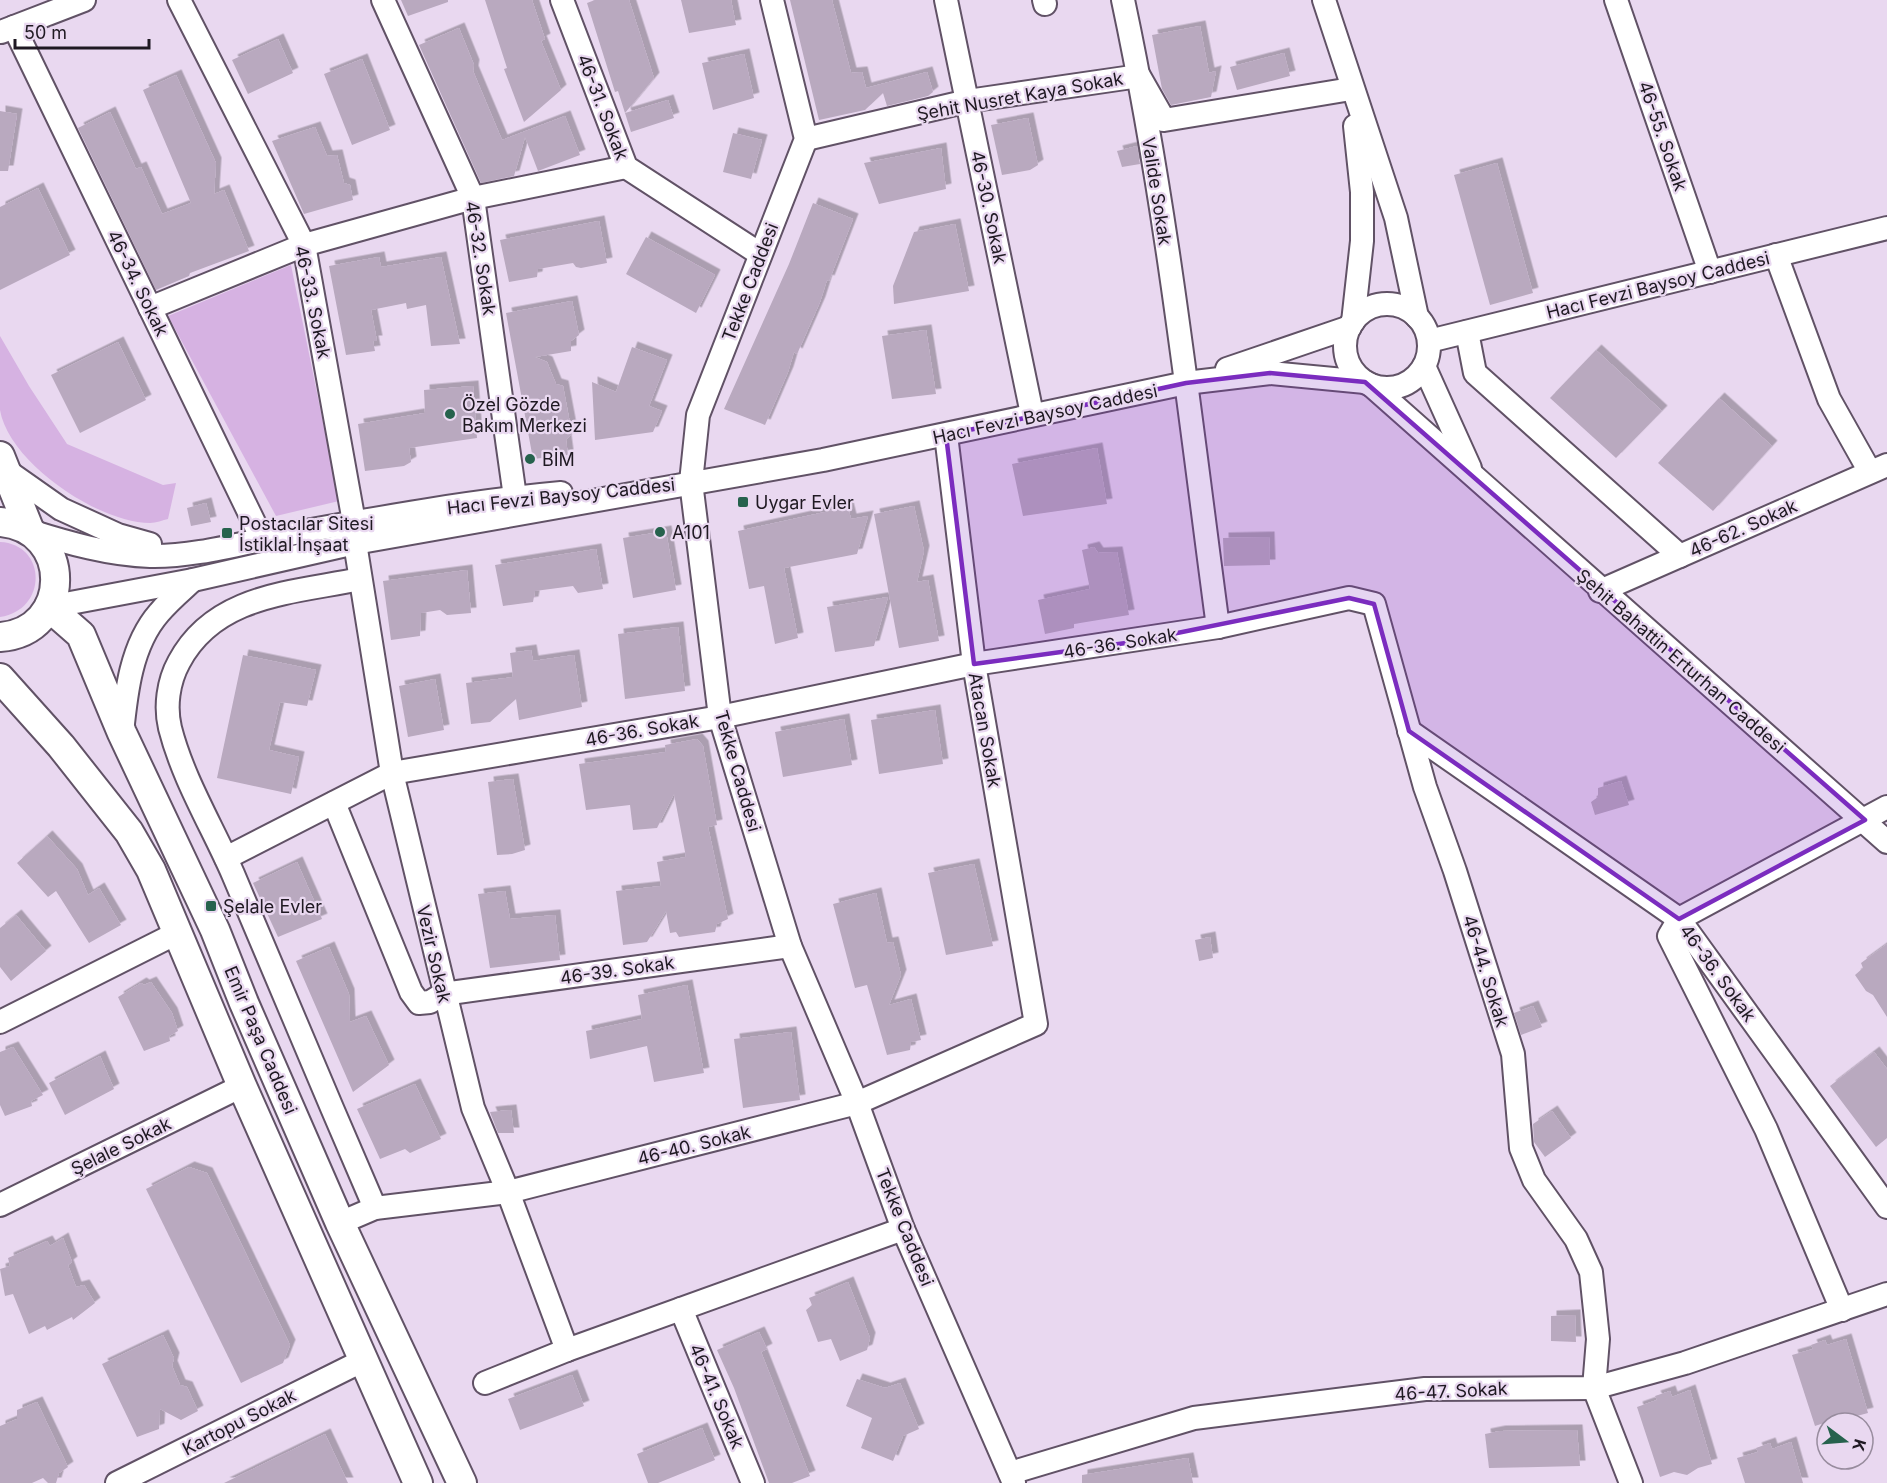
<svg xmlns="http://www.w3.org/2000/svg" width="1887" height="1483" viewBox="0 0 1887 1483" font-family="Inter,sans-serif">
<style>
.green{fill:#d6b2e2}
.building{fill:#b9a9bf;filter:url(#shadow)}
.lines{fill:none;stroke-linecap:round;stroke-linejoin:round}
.minor-casing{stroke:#615266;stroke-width:26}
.major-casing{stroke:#615266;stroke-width:32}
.minor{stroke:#fff;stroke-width:22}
.major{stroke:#fff;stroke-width:28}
.marked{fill:#7b2cbf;fill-opacity:0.2;stroke:#7b2cbf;stroke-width:4.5;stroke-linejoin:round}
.poi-dot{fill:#26624d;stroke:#e9d8f0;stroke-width:2}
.labels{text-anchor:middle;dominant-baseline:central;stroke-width:4.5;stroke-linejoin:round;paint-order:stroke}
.street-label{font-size:18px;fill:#1f1922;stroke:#e9d8f0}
.poi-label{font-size:18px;fill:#1f1922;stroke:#e9d8f0;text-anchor:start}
</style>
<defs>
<filter id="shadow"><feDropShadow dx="5.5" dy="-5.5" stdDeviation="0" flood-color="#0004"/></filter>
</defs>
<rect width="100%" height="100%" fill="#e9d8f0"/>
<g class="green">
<polygon points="291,265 339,501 276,516 168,316"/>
<path d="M 0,336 L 29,386 L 67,444 L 163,485 L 176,483 L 168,519 C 163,520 156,523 150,523 C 99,523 9,463 0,410 C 0,387 0,360 0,336 Z"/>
<path d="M 0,542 C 47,544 48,610 0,617 Z"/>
</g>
<g class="building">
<polygon points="401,0 448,0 448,2 408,16"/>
<polygon points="485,0 532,0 545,39 541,41 561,90 524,122 504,69 507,68"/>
<polygon points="595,0 629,0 654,78 625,113 618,91 615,92 587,3"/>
<polygon points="681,0 731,0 736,25 689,33"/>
<polygon points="790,0 832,0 851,73 862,72 866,88 927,72 933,92 928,96 887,106 883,93 865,110 819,120"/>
<polygon points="1200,26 1209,73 1216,71 1211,97 1171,105 1162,89 1152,35"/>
<polygon points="459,28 474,65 473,71 502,140 565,116 580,155 538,171 525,137 514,176 481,183 419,45"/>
<polygon points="278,39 293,73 248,94 232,60"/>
<polygon points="1284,53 1290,76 1237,90 1230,67"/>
<polygon points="744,54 754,98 713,110 702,63"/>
<polygon points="362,59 390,130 352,145 324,74"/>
<polygon points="176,75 216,163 214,194 224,190 249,251 190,273 189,276 156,290 78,128 110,112 136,169 141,167 162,214 191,203 143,90"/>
<polygon points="668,100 674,118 631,132 625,113"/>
<polygon points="0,111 17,114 8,171 0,171"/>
<polygon points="1028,118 1038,165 1030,170 1002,175 991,125"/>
<polygon points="315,127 327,156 337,155 344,183 350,185 353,200 304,214 272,141"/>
<polygon points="733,133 762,140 751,179 723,172"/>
<polygon points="1137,146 1140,164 1122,167 1117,151"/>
<polygon points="941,148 946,189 879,204 864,163"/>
<polygon points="1497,163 1533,293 1490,305 1454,175"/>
<polygon points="38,188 70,255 0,290 0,207"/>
<polygon points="813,203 853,219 829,281 827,280 820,302 797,354 794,352 788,372 765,425 724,409 789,264"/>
<polygon points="599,221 607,263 581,268 576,267 573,263 538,269 537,277 509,282 500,240"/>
<polygon points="955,224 969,291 894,304 893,286 914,232"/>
<polygon points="646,237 715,275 696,313 626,274"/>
<polygon points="379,257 381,267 441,257 460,344 431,346 426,305 407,309 406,303 371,310 377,341 373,341 375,351 346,355 329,266"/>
<polygon points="572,301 579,335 571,341 571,351 535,357 547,362 556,384 563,386 572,434 566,440 568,455 533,459 506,313"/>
<polygon points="926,330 936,394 892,399 882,336"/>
<polygon points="118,342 146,400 80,433 51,375"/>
<polygon points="632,347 667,360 649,406 662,411 653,432 595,440 592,382 616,392"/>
<polygon points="1596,350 1662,411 1616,458 1550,398"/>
<polygon points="473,386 477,438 409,448 411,462 404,466 365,471 358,424 425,413 424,390"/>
<polygon points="1719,398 1772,446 1713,511 1658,463"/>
<polygon points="1097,448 1107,504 1023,516 1012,464"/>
<polygon points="206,503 211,522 191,526 187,508"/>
<polygon points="914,506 924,551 917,582 928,580 939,641 899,648 874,514"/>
<polygon points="848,507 851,519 868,516 857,554 784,568 798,638 775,644 764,586 749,589 738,531"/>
<polygon points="666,531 676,590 633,598 623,538"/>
<polygon points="1269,537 1270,565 1224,566 1223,538"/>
<polygon points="1094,547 1098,553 1117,552 1129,615 1074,624 1074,628 1045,634 1038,600 1090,589 1082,550"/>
<polygon points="596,549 603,589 578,593 573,586 535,591 533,602 503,606 495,565"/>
<polygon points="467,570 471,613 447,615 440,610 421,613 420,636 391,640 383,581"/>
<polygon points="888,597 874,646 835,652 827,607"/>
<polygon points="678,627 685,691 625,699 618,634"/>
<polygon points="531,650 533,661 574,655 582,707 519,720 516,699 490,722 471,724 466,683 513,677 510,653"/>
<polygon points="243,655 316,670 307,706 280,702 269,750 299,757 291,794 217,778"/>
<polygon points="435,679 444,730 408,737 399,686"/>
<polygon points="935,710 943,764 879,774 871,720"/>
<polygon points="844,719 852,765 783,777 775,732"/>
<polygon points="697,739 703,746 717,825 708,827 728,919 717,924 715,932 679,937 676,932 670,933 666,911 647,942 623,945 616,891 661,886 657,862 686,857 674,794 657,828 633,830 630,805 586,810 579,764 666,752 665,745"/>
<polygon points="513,779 525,850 512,854 497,855 488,782"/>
<polygon points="1621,781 1629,805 1595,815 1591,802 1598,797 1598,788"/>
<polygon points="47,836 77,869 88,895 99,888 121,925 89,943 56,891 48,897 17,863"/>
<polygon points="297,862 322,919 278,937 253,883"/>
<polygon points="974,864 993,946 946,955 928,873"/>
<polygon points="505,891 510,919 555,915 560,960 490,968 478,894"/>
<polygon points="876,893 887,943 893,942 901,975 889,1005 911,999 921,1040 911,1042 910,1050 887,1055 867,985 855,988 833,904"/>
<polygon points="16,915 46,951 11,981 0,967 0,928"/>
<polygon points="1210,937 1213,958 1199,961 1195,940"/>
<polygon points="1887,944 1887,1017 1873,995 1866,991 1855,975 1863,968 1861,963"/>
<polygon points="329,947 349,994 350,1022 366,1016 389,1065 353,1092 296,961"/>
<polygon points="151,982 172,1013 178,1031 169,1036 170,1041 144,1051 118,997 141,983 144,985"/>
<polygon points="687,985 704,1073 654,1082 647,1046 590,1059 586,1031 642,1019 638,995"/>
<polygon points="1533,1006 1542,1027 1521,1035 1514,1013"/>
<polygon points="791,1032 800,1100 743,1108 734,1039"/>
<polygon points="13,1047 43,1095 31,1101 32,1106 5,1116 0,1105 0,1052"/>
<polygon points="1874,1052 1887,1069 1887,1138 1876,1147 1830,1086"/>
<polygon points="100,1056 114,1089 65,1115 49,1083"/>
<polygon points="415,1084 441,1139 410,1153 405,1149 380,1159 357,1109"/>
<polygon points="511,1110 514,1133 498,1133 490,1112"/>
<polygon points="1552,1111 1571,1138 1545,1157 1534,1142 1533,1124"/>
<polygon points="189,1167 207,1173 290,1345 283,1363 241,1383 146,1189"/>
<polygon points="63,1238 72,1262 68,1265 76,1287 84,1285 95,1303 73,1320 72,1317 47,1330 45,1326 29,1334 13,1294 5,1296 0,1269 10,1266 8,1258 47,1241 50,1246"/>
<polygon points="848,1282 870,1338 867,1350 840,1361 831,1339 818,1342 806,1310 812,1305 809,1298"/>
<polygon points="1575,1315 1576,1342 1551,1341 1551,1316"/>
<polygon points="759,1332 767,1349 761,1352 810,1476 792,1483 769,1483 734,1388 717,1350"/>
<polygon points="163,1335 174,1358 172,1366 180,1385 187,1387 198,1411 181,1420 160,1409 159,1429 137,1437 102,1364"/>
<polygon points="1846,1339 1868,1413 1853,1417 1844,1423 1830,1421 1815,1426 1792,1355 1813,1349 1811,1345 1825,1340 1827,1345"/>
<polygon points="572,1375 584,1406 520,1430 508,1399"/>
<polygon points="857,1379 885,1388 900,1383 919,1429 903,1436 893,1461 861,1448 872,1418 846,1406"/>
<polygon points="1690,1390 1712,1464 1698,1468 1687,1475 1674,1472 1660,1477 1637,1407 1657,1400 1655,1396 1670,1391 1672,1397"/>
<polygon points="37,1402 68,1467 59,1473 56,1483 48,1483 43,1478 32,1483 0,1483 0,1426 17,1419 17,1410"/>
<polygon points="702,1428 715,1460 658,1483 648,1483 637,1454"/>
<polygon points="1577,1430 1580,1466 1489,1468 1485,1434 1500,1431"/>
<polygon points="325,1434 348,1483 224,1483"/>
<polygon points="1791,1442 1803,1483 1745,1483 1737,1458 1758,1452 1756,1448 1770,1443 1772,1449"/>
<polygon points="1188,1458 1193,1483 1082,1483 1082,1475"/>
</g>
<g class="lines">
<g class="minor-casing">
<g id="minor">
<polyline points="179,0 304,245 354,522"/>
<polyline points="383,0 473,198 515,497"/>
<polyline points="562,0 626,167 760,254"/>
<polyline points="772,0 806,139 698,415 691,482 720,717 790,946 857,1103 903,1229 1014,1483"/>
<polyline points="946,0 1032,414"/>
<polyline points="1044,0 1045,4"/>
<path d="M 1123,0 C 1167,206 1190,418 1218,627"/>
<polyline points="1324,0 1396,218 1417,317"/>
<polyline points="1616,0 1710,272"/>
<polyline points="14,27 262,539"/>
<polyline points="1,32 84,0"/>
<polyline points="806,139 968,101 1139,76 1164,120 1351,89"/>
<polyline points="1776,255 1829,399 1870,472"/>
<circle cx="1387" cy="346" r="42"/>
<polyline points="150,308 304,245 473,198 626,167"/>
<polyline points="1353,322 1362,241 1362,192 1355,126"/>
<polyline points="1467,332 1475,373 1680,556"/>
<polyline points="1429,341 1887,228"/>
<polyline points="1424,366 1470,468"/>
<polyline points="1227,369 1350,327"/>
<polyline points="1371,385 1887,842"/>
<polyline points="7,471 61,509 118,535 150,544"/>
<path d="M 30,531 C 68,543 110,555 150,556 C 198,557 248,541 295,533 C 383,517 472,501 561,493"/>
<polyline points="355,543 392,773 473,1108 508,1192 567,1350"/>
<path d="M 360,579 C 293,593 215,594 179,662 C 168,682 165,707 170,728 C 183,779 212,826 233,874 C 280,986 327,1097 375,1208"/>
<polyline points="1600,591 1887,465"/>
<polyline points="49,607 193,580 355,543 823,460 1186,383 1270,373 1365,382"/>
<polyline points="1409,731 1679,919 1887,1207"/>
<path d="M 122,733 C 126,693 131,645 159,613 C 169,601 181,591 193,580"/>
<polyline points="334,803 411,992 419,1003 430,1002 443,994 790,946"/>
<polyline points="226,858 392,773 720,717 974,664 1218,627 1349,598 1374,604 1425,787 1455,871 1513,1054 1521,1148 1534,1180 1576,1239 1591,1272 1598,1339 1594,1388 1631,1483"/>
<polyline points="0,1022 177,933"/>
<polyline points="0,1205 242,1086"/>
<polyline points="340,1223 375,1208 508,1192 857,1103 1036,1024 974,664 946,435"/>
<polyline points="681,1309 753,1483"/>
<polyline points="1842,1310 1766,1129 1669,936 1679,919 1887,807"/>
<polyline points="485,1383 567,1350 903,1229"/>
<polyline points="1010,1473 1194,1418 1425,1389 1594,1388 1685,1363 1887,1294"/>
<polyline points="117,1483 362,1361"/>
</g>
</g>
<g class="major-casing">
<g id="major">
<polyline points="0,456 30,531"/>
<path d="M 0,522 C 74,528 73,632 0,637"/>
<polyline points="49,607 81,635 122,733 215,930 244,1003 340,1223 462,1483"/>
<polyline points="0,678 61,746 129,832 151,870 242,1086 418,1483"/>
</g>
</g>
<use href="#minor" class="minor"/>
<use href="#major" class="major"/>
</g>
<path class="marked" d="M 1270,373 L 1365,382 L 1865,820 L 1679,919 L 1409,731 L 1374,604 L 1349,598 L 1133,642 L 974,664 L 946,435 L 1186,383 Z"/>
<g class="poi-dot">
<circle cx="450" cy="414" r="6"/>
<circle cx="530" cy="459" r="6"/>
<rect x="737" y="496" width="12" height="12" rx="3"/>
<circle cx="660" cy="532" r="6"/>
<rect x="221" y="527" width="12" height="12" rx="3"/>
<rect x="205" y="900" width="12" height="12" rx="3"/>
</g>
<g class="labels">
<g class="street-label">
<text transform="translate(1020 96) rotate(-10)">Şehit Nusret Kaya Sokak</text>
<text transform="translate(603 107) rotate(69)">46-31. Sokak</text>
<text transform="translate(1663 136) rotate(71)">46-55. Sokak</text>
<text transform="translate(1157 191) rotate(81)">Valide Sokak</text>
<text transform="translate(989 207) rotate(78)">46-30. Sokak</text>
<text transform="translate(481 258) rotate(81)">46-32. Sokak</text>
<text transform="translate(750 282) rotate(-69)">Tekke Caddesi</text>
<text transform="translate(138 283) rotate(64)">46-34. Sokak</text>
<text transform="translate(1658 285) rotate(-14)">Hacı Fevzi Baysoy Caddesi</text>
<text transform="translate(313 302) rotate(78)">46-33. Sokak</text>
<text transform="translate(1045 414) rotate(-12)">Hacı Fevzi Baysoy Caddesi</text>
<text transform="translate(561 496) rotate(-6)">Hacı Fevzi Baysoy Caddesi</text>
<text transform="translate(1743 528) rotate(-24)">46-62. Sokak</text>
<text transform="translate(1120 643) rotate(-9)">46-36. Sokak</text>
<text transform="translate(1681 661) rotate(41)">Şehit Bahattin Erturhan Caddesi</text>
<text transform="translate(642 730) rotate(-10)">46-36. Sokak</text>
<text transform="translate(985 730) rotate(80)">Atacan Sokak</text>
<text transform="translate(738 771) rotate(74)">Tekke Caddesi</text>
<text transform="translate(434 954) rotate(77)">Vezir Sokak</text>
<text transform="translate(617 970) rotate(-8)">46-39. Sokak</text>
<text transform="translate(1486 971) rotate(73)">46-44. Sokak</text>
<text transform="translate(1718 973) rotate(54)">46-36. Sokak</text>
<text transform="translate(261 1040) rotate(67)">Emir Paşa Caddesi</text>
<text transform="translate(694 1145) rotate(-14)">46-40. Sokak</text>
<text transform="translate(121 1146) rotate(-26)">Şelale Sokak</text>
<text transform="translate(905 1227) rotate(68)">Tekke Caddesi</text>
<text transform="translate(1451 1391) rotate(-3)">46-47. Sokak</text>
<text transform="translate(717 1396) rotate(67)">46-41. Sokak</text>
<text transform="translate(239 1422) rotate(-27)">Kartopu Sokak</text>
</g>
<g class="poi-label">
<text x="462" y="404">Özel Gözde<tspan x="462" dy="21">Bakım Merkezi</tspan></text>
<text x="542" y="459">BİM</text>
<text x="755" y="502">Uygar Evler</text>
<text x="239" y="523">Postacılar Sitesi<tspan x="239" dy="21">İstiklal İnşaat</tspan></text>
<text x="672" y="532">A101</text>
<text x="223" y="906">Şelale Evler</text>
</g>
</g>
<g transform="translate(1845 1441) rotate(106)"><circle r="28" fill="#e9d8f0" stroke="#988c9e" stroke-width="1.5"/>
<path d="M0-4.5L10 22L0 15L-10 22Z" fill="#26624d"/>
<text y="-9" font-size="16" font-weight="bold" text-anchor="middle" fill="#1f1922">K</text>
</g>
<path d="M15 39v9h134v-9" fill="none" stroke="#1f1922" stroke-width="3"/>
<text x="24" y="39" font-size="18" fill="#1f1922" stroke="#e9d8f0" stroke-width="4.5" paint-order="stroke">50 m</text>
</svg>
